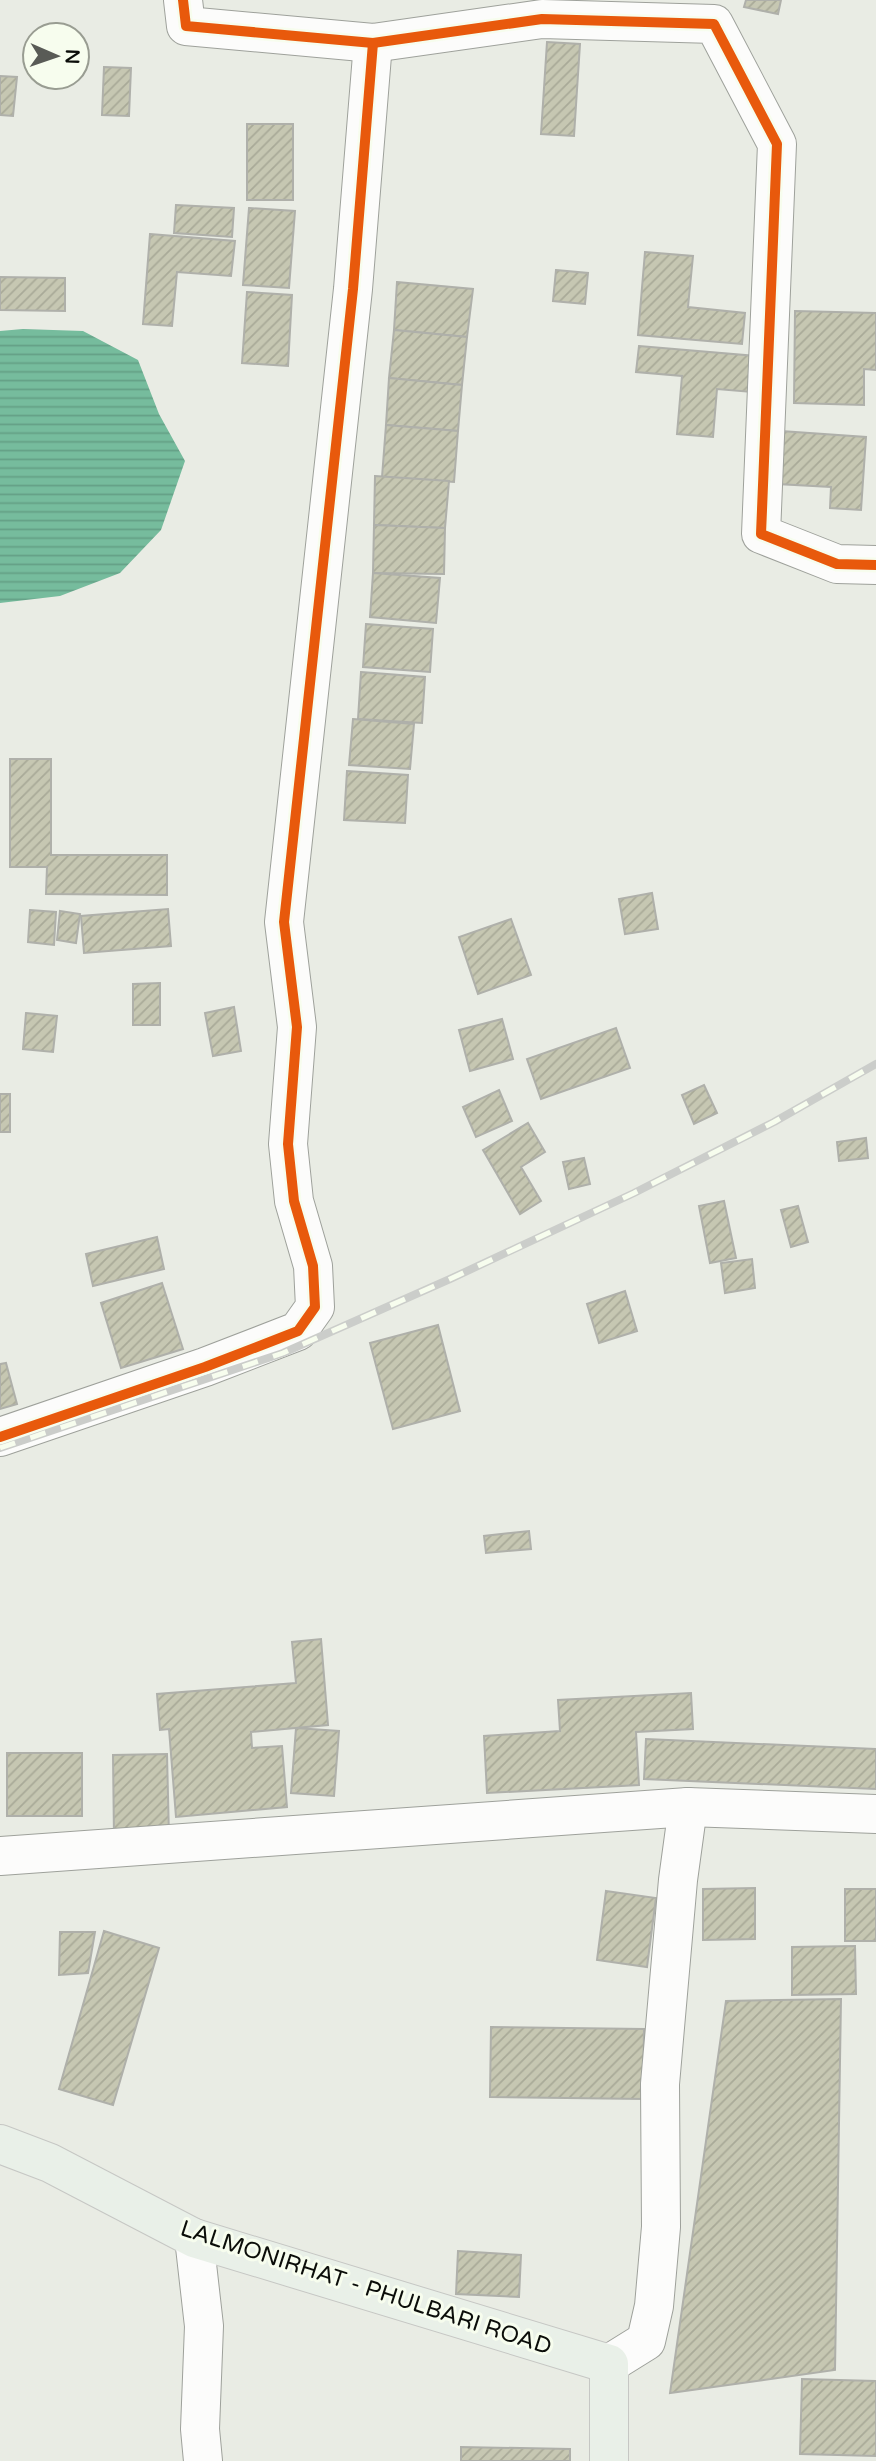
<svg xmlns="http://www.w3.org/2000/svg" width="876" height="2461" viewBox="0 0 876 2461" font-family="'Varela Round',sans-serif">
<style>
.water{fill:url(#water-rules)}
.building{fill:url(#building-hatch);stroke:#afb0aa;stroke-width:2}
.lines{fill:none;stroke-linecap:round;stroke-linejoin:round}
.minor-casing{stroke:#9ea19b;stroke-width:40}
.major-casing{stroke:#c6c7c4;stroke-width:40}
.minor{stroke:#fcfcfb;stroke-width:38}
.major{stroke:#e9f0e8;stroke-width:38}
.rail-casing{stroke:#cbcdca;stroke-width:8}
.rail{stroke:#f7fdee;stroke-width:5;stroke-dasharray:16;stroke-linecap:butt}
.cycleway-casing{stroke:#f7fdee;stroke-width:15}
.cycleway{stroke:#e8590c;stroke-width:10}
.labels{text-anchor:middle;dominant-baseline:central;stroke-width:6;stroke-linejoin:round;paint-order:stroke}
.street-label{font-size:23px;fill:#0b0d09;stroke:#f7fdee}
</style>
<defs>
<pattern id="water-rules" width="6" height="5" patternUnits="userSpaceOnUse" patternTransform="scale(1.75)"><rect width="6" height="5" fill="#76bc9d"/><path d="M0 2.5h6" fill="none" stroke="#65a086"/></pattern>
<pattern id="building-hatch" width="6" height="6" patternUnits="userSpaceOnUse" patternTransform="scale(1.75)"><rect width="6" height="6" fill="#c6c7b2"/><path d="M-1 1l2-2M0 6l6-6M5 7l2-2" fill="none" stroke="#a9aa98"/></pattern>
</defs>
<rect width="100%" height="100%" fill="#e9ece4"/>
<polygon class="water" points="23,329 83,331 138,360 159,414 185,461 161,530 120,573 60,596 0,603 0,331"/>
<g class="building">
<polygon points="746,0 781,0 778,14 744,7"/>
<polygon points="547,42 580,44 574,136 541,134"/>
<polygon points="104,67 131,68 129,116 102,115"/>
<polygon points="0,76 17,77 13,116 0,115"/>
<rect x="247" y="124" width="46" height="76"/>
<polygon points="176,205 234,208 232,237 174,233"/>
<polygon points="249,208 295,211 289,288 243,285"/>
<polygon points="150,234 235,241 231,276 177,272 172,326 143,324"/>
<polygon points="645,252 693,256 688,307 745,313 742,344 638,335"/>
<polygon points="556,270 588,273 585,304 553,301"/>
<polygon points="0,277 65,278 65,311 0,310"/>
<polygon points="397,282 473,289 467,337 394,330"/>
<polygon points="247,292 292,295 288,366 242,363"/>
<polygon points="795,311 876,313 876,370 864,369 864,405 794,403"/>
<polygon points="394,330 467,337 462,385 389,378"/>
<polygon points="639,346 756,356 752,392 717,389 713,437 677,434 682,376 636,372"/>
<polygon points="389,378 462,385 458,431 386,425"/>
<polygon points="386,425 458,431 454,482 382,477"/>
<polygon points="781,431 866,437 861,510 830,508 831,487 777,484"/>
<polygon points="375,476 449,481 445,528 374,525"/>
<polygon points="374,525 445,528 444,574 373,573"/>
<polygon points="373,573 440,578 436,623 370,617"/>
<polygon points="366,624 433,629 430,672 363,667"/>
<polygon points="361,672 425,677 422,723 358,719"/>
<polygon points="353,719 414,724 410,769 349,765"/>
<polygon points="10,759 51,759 51,855 167,855 167,895 46,894 47,867 10,867"/>
<polygon points="347,771 408,775 405,823 344,820"/>
<polygon points="652,893 658,929 625,934 619,899"/>
<polygon points="168,909 171,946 84,953 81,916"/>
<polygon points="30,910 56,912 54,945 28,942"/>
<polygon points="60,911 80,914 76,943 57,940"/>
<polygon points="511,919 531,975 478,994 459,937"/>
<polygon points="160,983 160,1025 133,1025 133,984"/>
<polygon points="234,1007 241,1051 213,1056 205,1013"/>
<polygon points="26,1013 57,1016 53,1052 23,1049"/>
<polygon points="502,1019 513,1059 470,1071 459,1030"/>
<polygon points="616,1028 630,1068 541,1099 527,1059"/>
<polygon points="704,1085 717,1113 694,1124 682,1095"/>
<polygon points="499,1090 512,1121 476,1137 463,1107"/>
<rect x="0" y="1094" width="10" height="38"/>
<polygon points="528,1123 545,1152 521,1167 541,1201 520,1214 483,1150"/>
<polygon points="866,1138 868,1158 839,1161 837,1142"/>
<polygon points="584,1158 590,1184 569,1189 563,1162"/>
<polygon points="724,1201 736,1258 710,1263 699,1206"/>
<polygon points="798,1206 808,1242 791,1247 781,1210"/>
<polygon points="157,1237 164,1269 93,1286 86,1254"/>
<polygon points="752,1259 755,1288 725,1293 721,1263"/>
<polygon points="162,1283 183,1349 121,1368 101,1303"/>
<polygon points="625,1291 637,1331 599,1343 587,1304"/>
<polygon points="438,1325 460,1411 393,1429 370,1343"/>
<polygon points="6,1363 17,1404 0,1409 0,1364"/>
<polygon points="529,1531 531,1549 486,1553 484,1536"/>
<polygon points="321,1639 328,1725 251,1732 252,1748 282,1746 287,1807 176,1817 169,1729 160,1730 157,1694 296,1683 292,1642"/>
<polygon points="691,1693 693,1729 636,1732 639,1785 487,1793 484,1736 560,1731 558,1700"/>
<polygon points="296,1728 339,1731 334,1796 291,1793"/>
<polygon points="646,1739 876,1749 876,1789 644,1779"/>
<rect x="7" y="1753" width="75" height="63"/>
<polygon points="167,1754 169,1837 114,1838 113,1755"/>
<polygon points="755,1888 755,1939 703,1940 703,1889"/>
<rect x="845" y="1889" width="31" height="52"/>
<polygon points="606,1891 656,1898 647,1967 597,1960"/>
<polygon points="104,1931 159,1948 113,2105 59,2089"/>
<polygon points="60,1932 95,1932 88,1973 59,1975"/>
<polygon points="855,1946 856,1994 792,1995 792,1947"/>
<polygon points="841,1999 835,2370 670,2393 726,2001"/>
<polygon points="491,2027 644,2029 643,2099 490,2097"/>
<polygon points="458,2251 521,2255 519,2297 456,2294"/>
<polygon points="802,2379 876,2381 876,2456 800,2454"/>
<polygon points="461,2447 570,2449 570,2461 461,2461"/>
</g>
<g class="lines">
<g class="minor-casing">
<g id="minor">
<polyline points="183,0 186,26 373,43 542,19 714,24 777,144 761,534 837,564 876,565"/>
<polyline points="0,1437 205,1367 298,1331 315,1307 313,1266 294,1201 288,1144 297,1027 284,922 353,289 373,43"/>
<polyline points="0,1856 688,1807 876,1814"/>
<polyline points="194,2238 204,2326 200,2429 203,2461"/>
<polyline points="609,2364 646,2341 654,2306 661,2227 660,2084 678,1880 688,1807"/>
</g>
</g>
<g class="major-casing">
<polyline id="major" points="0,2144 50,2163 194,2238 609,2364 609,2461"/>
</g>
<use href="#minor" class="minor"/>
<use href="#major" class="major"/>
<g class="rail-casing">
<polyline id="rail" points="0,1448 283,1353 450,1279 634,1193 774,1122 876,1064"/>
</g>
<use href="#rail" class="rail"/>
<g class="cycleway-casing">
<g id="cycleway">
<polyline points="183,0 186,26 373,43 542,19 714,24 777,144 761,534 837,564 876,565"/>
<polyline points="0,1437 205,1367 298,1331 315,1307 313,1266 294,1201 288,1144 297,1027 284,922 353,289 373,43"/>
</g>
</g>
<use href="#cycleway" class="cycleway"/>
</g>
<g class="labels">
<g class="street-label">
<text transform="translate(366 2288) rotate(18)">LALMONIRHAT - PHULBARI ROAD</text>
</g>
</g>
<g transform="translate(56 56) rotate(92)"><circle r="33" fill="#f7fdee" stroke="#999d92" stroke-width="2"/>
<path d="M0-5L12 26L0 18L-12 26Z" fill="#595b56"/>
<text y="-10" font-size="19" font-weight="bold" text-anchor="middle" fill="#0b0d09">N</text>
</g>
</svg>
